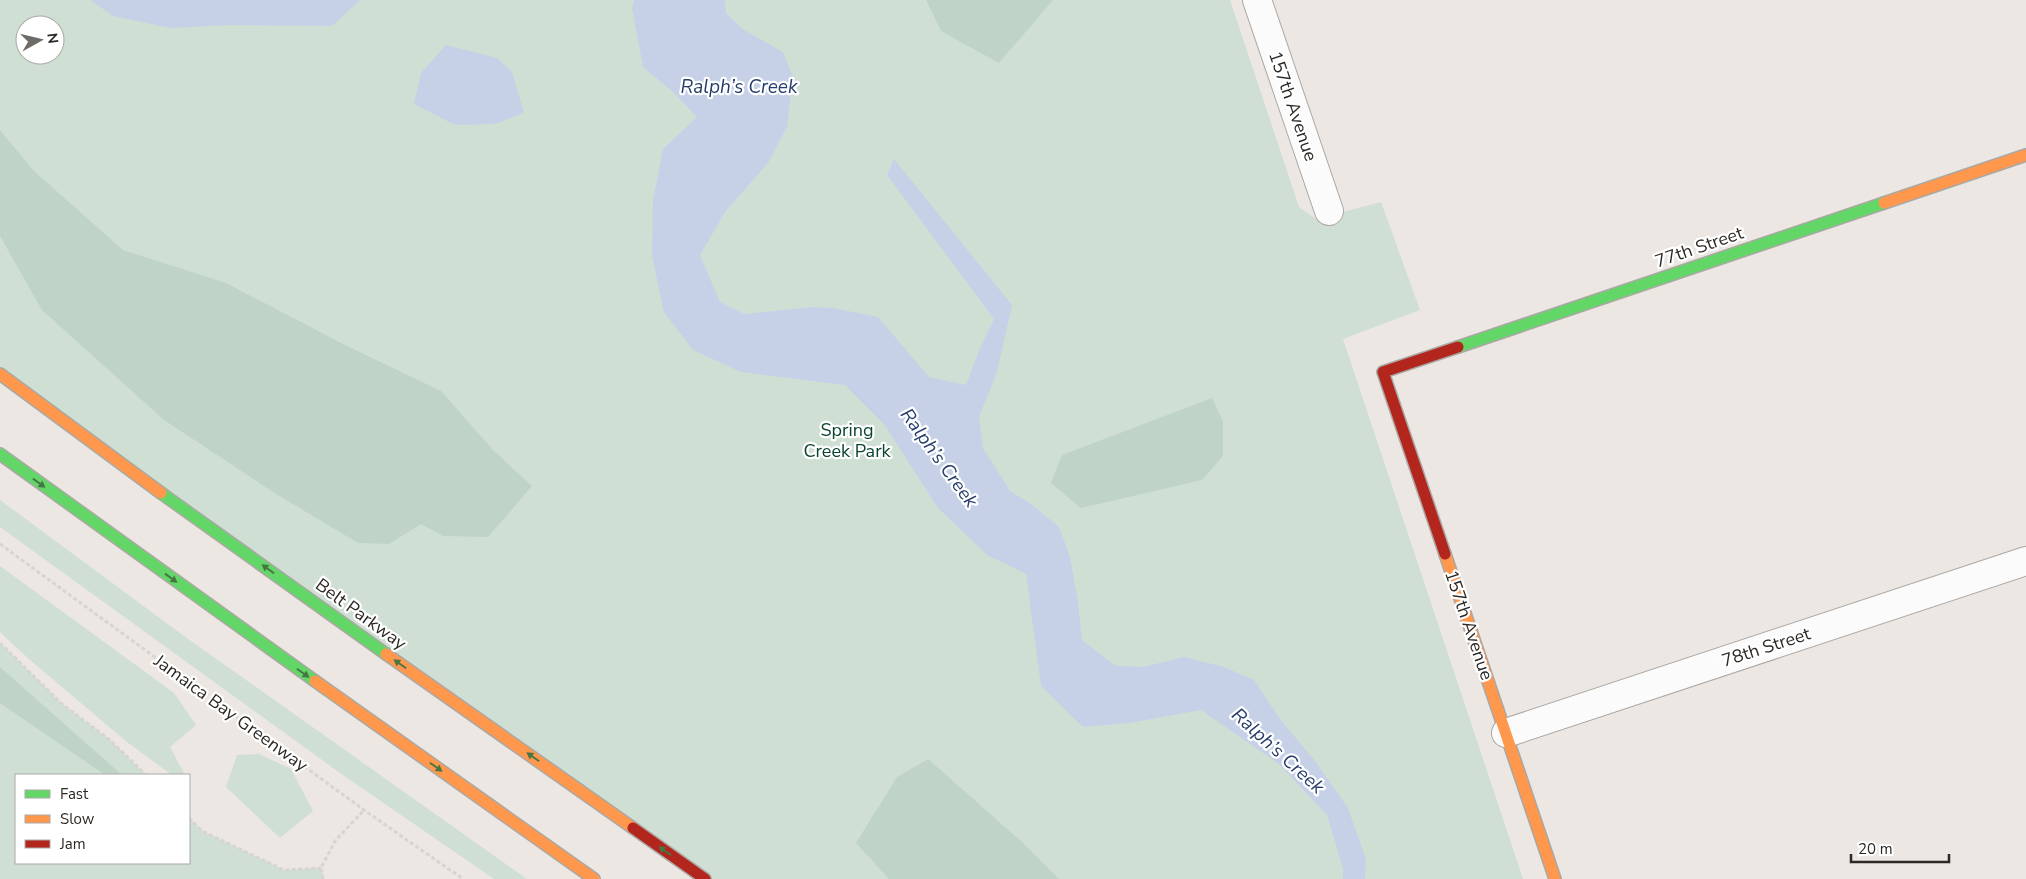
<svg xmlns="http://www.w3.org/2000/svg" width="2026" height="879" viewBox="0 0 2026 879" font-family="'Nunito Sans',sans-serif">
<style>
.green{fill:#cfdfd4;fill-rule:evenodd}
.forest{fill:#bfd4c6}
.water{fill:#c6d1e8}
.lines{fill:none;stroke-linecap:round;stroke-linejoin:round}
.street-casing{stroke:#aba8a4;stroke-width:30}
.fast-casing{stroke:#aba8a4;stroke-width:14}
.slow-casing{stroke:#aba8a4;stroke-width:14}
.jam-casing{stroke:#aba8a4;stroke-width:14}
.path{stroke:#d6d4d4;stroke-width:3;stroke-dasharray:4 2.5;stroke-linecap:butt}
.street{stroke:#fcfbfb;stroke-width:28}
.fast{stroke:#63d668;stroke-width:11}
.slow{stroke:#ff974d;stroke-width:11}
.jam{stroke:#b3261e;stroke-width:11}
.oneway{fill:#457643}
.labels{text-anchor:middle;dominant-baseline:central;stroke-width:4.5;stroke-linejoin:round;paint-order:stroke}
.street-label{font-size:18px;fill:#2c2824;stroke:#fff}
.park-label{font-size:18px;fill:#09422e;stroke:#fff}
.water-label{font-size:19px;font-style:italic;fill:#263d6b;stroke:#fff}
</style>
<rect width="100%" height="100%" fill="#ece7e2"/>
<g class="green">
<path d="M 0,0 L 1230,0 L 1299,207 L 1316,219 L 1381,202 L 1420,310 L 1343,339 L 1523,879 L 705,879 L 0,368 ZM 25,25 L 55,25 L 55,55 L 25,55 Z"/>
<polygon points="0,500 184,636 527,879 494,879 340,773 0,527"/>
<polygon points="0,566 174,693 196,725 170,747 185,775 172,775 127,742 30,660 0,632"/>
<polygon points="0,643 62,704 110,740 146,775 16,775 16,863 189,863 189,818 202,831 284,870 321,868 324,879 0,879"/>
<polygon points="259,754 291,769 313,811 280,838 226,787 237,755"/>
</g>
<g class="forest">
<polygon points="926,0 1053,0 999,63 941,31"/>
<polygon points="0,130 34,171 123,250 226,283 345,345 441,391 494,451 532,486 488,537 443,536 421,524 389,544 358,543 276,494 164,420 42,310 0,236"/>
<polygon points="1212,398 1223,422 1223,456 1202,480 1081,508 1051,483 1062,455"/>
<polygon points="0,667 122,775 105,775 0,703"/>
<polygon points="928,759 1023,843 1059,879 889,879 856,843 897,777"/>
</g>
<g class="water">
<polygon points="90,0 360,0 332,26 229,25 170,28 113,16"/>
<polygon points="634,0 725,0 726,13 744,30 783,52 793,77 787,127 768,163 725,212 700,255 720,302 744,314 812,307 833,308 878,317 929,377 966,385 980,348 994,319 887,175 894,159 1012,305 997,372 979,417 983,448 1010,491 1031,504 1059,527 1070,557 1078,602 1082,640 1116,666 1143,667 1184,657 1224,667 1254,680 1280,719 1315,761 1348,808 1366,859 1365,879 1343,879 1343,869 1327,815 1279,764 1201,710 1129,723 1083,727 1041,686 1026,574 987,555 938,508 884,424 845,385 741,372 693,350 664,312 652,256 653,200 663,149 697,117 673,92 643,67 632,8"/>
<polygon points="446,45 497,58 512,72 524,113 495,124 455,125 414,104 421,73"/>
</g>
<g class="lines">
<g class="street-casing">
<g id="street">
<polyline points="1257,0 1329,211"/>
<polyline points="1506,733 2026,561"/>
</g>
</g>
<g class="fast-casing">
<g id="fast">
<polyline points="1458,347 1884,203"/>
<polyline points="0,454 315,681"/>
<polyline points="161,493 386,654"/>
</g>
</g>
<g class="slow-casing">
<g id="slow">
<polyline points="1884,203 2026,155"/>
<polyline points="0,374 161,493"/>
<polyline points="1445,554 1555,879"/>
<polyline points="386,654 633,828"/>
<polyline points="315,681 594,879"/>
</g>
</g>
<g class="jam-casing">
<g id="jam">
<polyline points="1445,554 1383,372 1458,347"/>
<polyline points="633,828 705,879"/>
</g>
</g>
<g class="path">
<polyline points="0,544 364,810 463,879"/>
<polyline points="0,643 62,704 110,740 146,775"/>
<polyline points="189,818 202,831 284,870 321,868"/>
<polyline points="323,879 321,868 335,841 364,810"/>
</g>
<use href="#street" class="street"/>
<use href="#fast" class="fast"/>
<use href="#slow" class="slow"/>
<use href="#jam" class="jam"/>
</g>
<defs><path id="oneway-solid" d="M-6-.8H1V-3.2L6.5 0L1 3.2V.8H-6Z" transform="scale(1.25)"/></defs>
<g class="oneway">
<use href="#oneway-solid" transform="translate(39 483) rotate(36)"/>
<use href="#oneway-solid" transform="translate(268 569) rotate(-144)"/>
<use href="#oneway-solid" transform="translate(171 578) rotate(36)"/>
<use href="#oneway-solid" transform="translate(400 664) rotate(-145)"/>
<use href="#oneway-solid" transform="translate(303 673) rotate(35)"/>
<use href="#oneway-solid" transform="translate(533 757) rotate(-145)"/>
<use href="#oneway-solid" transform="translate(436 767) rotate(35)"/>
<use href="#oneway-solid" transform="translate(665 851) rotate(-145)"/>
</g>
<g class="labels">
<g class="street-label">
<text transform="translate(1293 106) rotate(71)">157th Avenue</text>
<text transform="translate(1699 247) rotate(-19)">77th Street</text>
<text transform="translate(361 614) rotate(36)">Belt Parkway</text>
<text transform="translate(1469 625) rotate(71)">157th Avenue</text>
<text transform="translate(1766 647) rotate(-18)">78th Street</text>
<text transform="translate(231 713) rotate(36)">Jamaica Bay Greenway</text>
</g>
<g class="park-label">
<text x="847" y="430">Spring<tspan x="847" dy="21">Creek Park</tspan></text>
</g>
<g class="water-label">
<text x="739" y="87">Ralph’s Creek</text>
<text transform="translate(939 458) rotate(54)">Ralph’s Creek</text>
<text transform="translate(1278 751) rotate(42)">Ralph’s Creek</text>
</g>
</g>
<rect x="15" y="774" width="175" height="90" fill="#ffffff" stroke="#aba9a7"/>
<rect x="25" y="790" width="25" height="8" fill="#63d668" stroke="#aba9a7"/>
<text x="60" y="799" font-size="15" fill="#2c2824">Fast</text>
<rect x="25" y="815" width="25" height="8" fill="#ff974d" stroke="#aba9a7"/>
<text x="60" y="824" font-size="15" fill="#2c2824">Slow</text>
<rect x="25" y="840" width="25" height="8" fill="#b3261e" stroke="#aba9a7"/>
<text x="60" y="849" font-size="15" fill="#2c2824">Jam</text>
<g transform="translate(40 40) rotate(82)"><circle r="24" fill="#ffffff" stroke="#aba9a7"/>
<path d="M0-4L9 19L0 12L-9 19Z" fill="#6f6b66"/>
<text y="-8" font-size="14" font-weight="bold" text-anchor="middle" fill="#2c2824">N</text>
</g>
<path d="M1851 854v8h98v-8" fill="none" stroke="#2c2824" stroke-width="2.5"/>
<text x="1858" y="854" font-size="15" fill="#2c2824" stroke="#ffffff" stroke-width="4" paint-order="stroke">20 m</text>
</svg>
